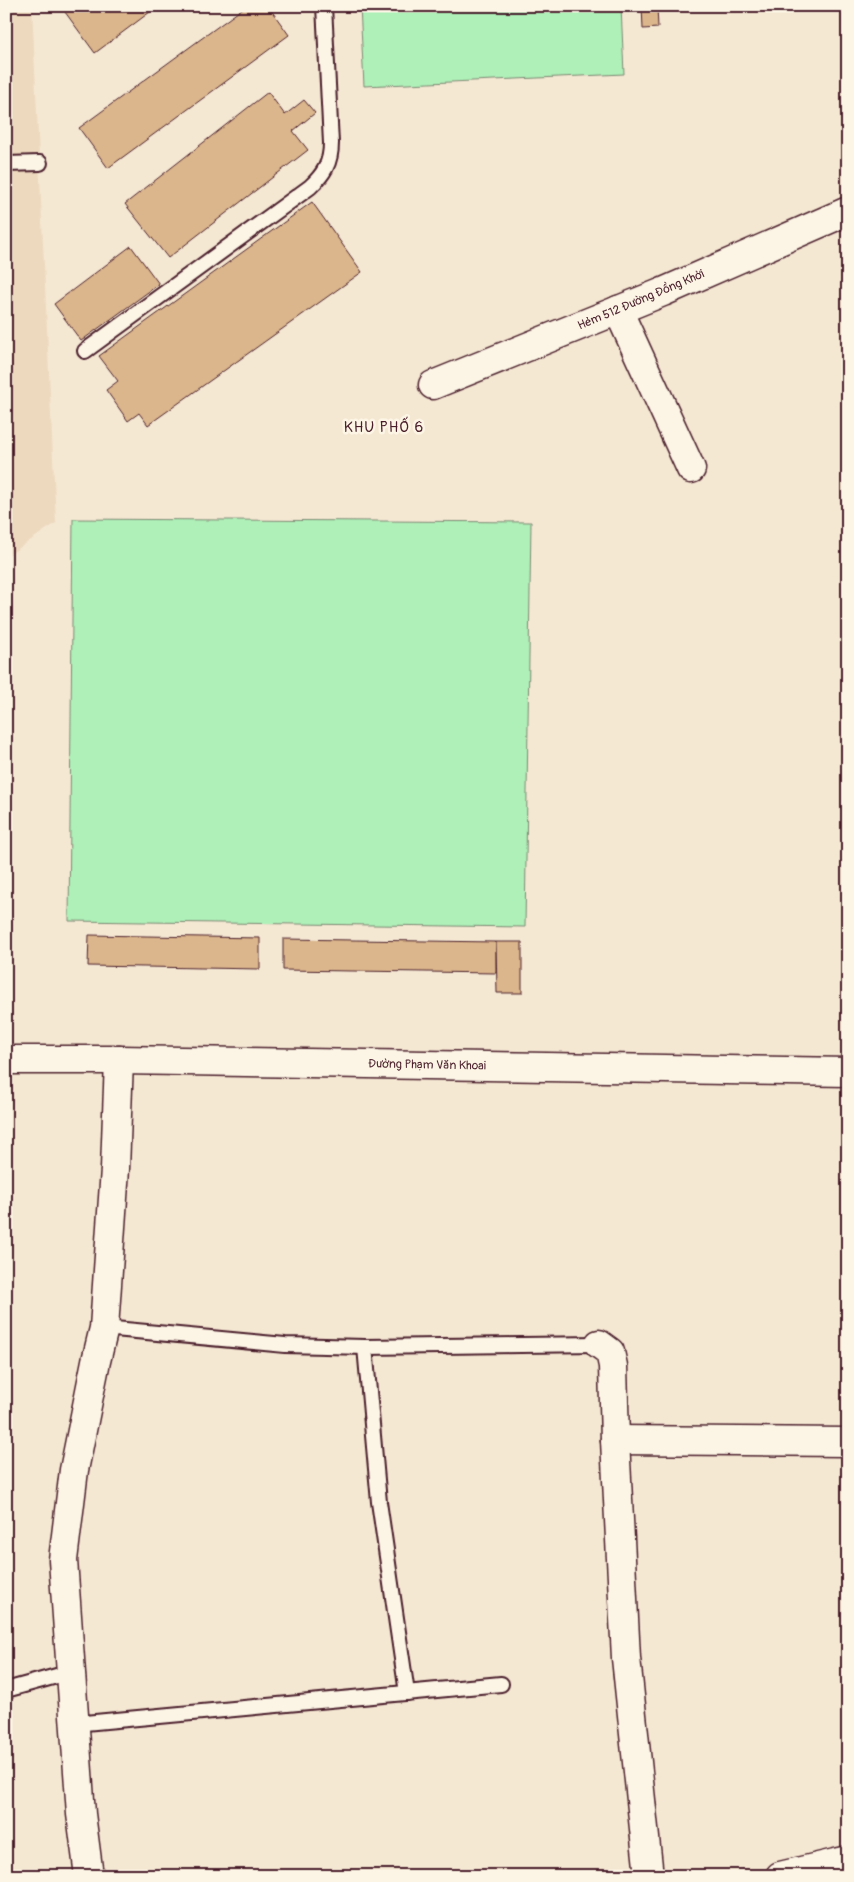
<svg xmlns="http://www.w3.org/2000/svg" width="854" height="1882" viewBox="0 0 854 1882" font-family="Pangolin,sans-serif">
<style>
.built{fill:#edd9be}
.green{fill:#aef0b8;stroke:#7c8872}
.building{fill:#dbb68c;stroke:#4a1f2b}
.lines{fill:none;stroke-linecap:round;stroke-linejoin:round}
.service-casing{stroke:#4a1f2b;stroke-width:18}
.minor-casing{stroke:#4a1f2b;stroke-width:31}
.tertiary-casing{stroke:#4a1f2b;stroke-width:31}
.service{stroke:#fcf5e5;stroke-width:14}
.minor{stroke:#fcf5e5;stroke-width:28}
.tertiary{stroke:#fcf5e5;stroke-width:28}
.labels{text-anchor:middle;dominant-baseline:central;stroke-width:5;stroke-linejoin:round;paint-order:stroke}
.street-label{font-size:12px;fill:#4a1f2b;stroke:#fcf5e5}
.quarter-label{font-size:15px;letter-spacing:1px;fill:#4a1f2b;stroke:#fcf5e5}
</style>
<rect width="100%" height="100%" fill="#f5e8d3"/>
<filter id="ink" filterUnits="userSpaceOnUse"><feTurbulence type="fractalNoise" baseFrequency=".02" numOctaves="2"/><feDisplacementMap in="SourceGraphic" scale="10" xChannelSelector="R" yChannelSelector="G"/><feConvolveMatrix kernelMatrix="1 2 1 2 8 2 1 2 1" color-interpolation-filters="sRGB"/></filter>
<g filter="url(#ink)">
<polygon class="built" points="6,6 32,6 56,523 6,557"/>
<g class="green">
<polygon points="360,6 621,6 624,74 364,86"/>
<polygon points="73,519 531,522 525,927 69,921"/>
</g>
<g class="building">
<polygon points="73,6 158,6 95,53 65,12"/>
<polygon points="246,6 268,6 289,35 108,168 79,128"/>
<polygon points="642,6 657,6 658,28 643,29"/>
<polygon points="268,92 285,115 304,100 315,113 293,131 308,150 168,258 125,204"/>
<polygon points="312,202 362,272 148,425 139,413 128,421 106,390 118,381 99,356"/>
<polygon points="131,246 159,284 81,341 54,304"/>
<polygon points="89,935 260,938 260,969 88,966"/>
<polygon points="283,939 496,942 496,973 283,970"/>
<polygon points="496,942 522,942 522,993 497,993"/>
</g>
<g class="lines">
<g class="service-casing">
<g id="service">
<polyline points="6,164 40,163"/>
<path d="M 85,351 L 310,187 C 324,174 331,163 331,143 L 324,6"/>
<polyline points="104,1328 285,1345 365,1347 599,1344"/>
<polyline points="365,1347 379,1502 407,1693"/>
<polyline points="6,1690 71,1672"/>
<polyline points="74,1724 501,1684"/>
</g>
</g>
<g class="minor-casing">
<g id="minor">
<polyline points="618,310 691,469"/>
<polyline points="433,385 663,292 848,211"/>
<polyline points="599,1344 610,1352 613,1366 615,1440 626,1658 649,1876"/>
<polyline points="615,1440 848,1442"/>
<polyline points="89,1876 81,1814 63,1560 74,1470 96,1361 104,1328 115,1169 119,1060"/>
<polyline points="780,1876 848,1860"/>
</g>
</g>
<g class="tertiary-casing">
<polyline id="tertiary" points="6,1060 119,1060 848,1072"/>
</g>
<use href="#service" class="service"/>
<use href="#minor" class="minor"/>
<use href="#tertiary" class="tertiary"/>
</g>
</g>
<g class="labels">
<g class="street-label">
<text transform="translate(641 300) rotate(-23)">Hẻm 512 Đường Đồng Khởi</text>
<text transform="translate(427 1065) rotate(1)">Đường Phạm Văn Khoai</text>
</g>
<g class="quarter-label">
<text x="384" y="427">KHU PHỐ 6</text>
</g>
</g>
<rect width="854" height="1882" fill="none" stroke="#fcf5e5" stroke-width="25"/>
<rect x="12" y="12" width="829" height="1857" fill="none" stroke="#4a1f2b" stroke-width="2" filter="url(#ink)"/>
</svg>
